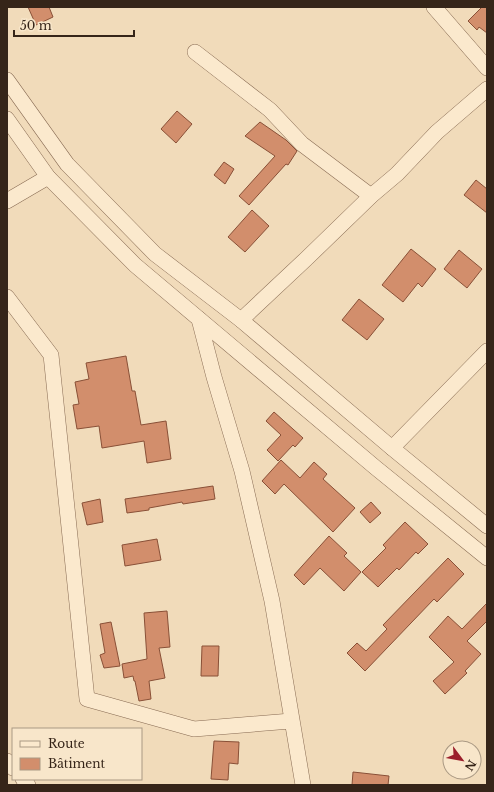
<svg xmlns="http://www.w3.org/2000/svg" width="494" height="792" viewBox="0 0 494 792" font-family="'Libre Baskerville',serif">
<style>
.building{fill:#d28e6c;stroke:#895037}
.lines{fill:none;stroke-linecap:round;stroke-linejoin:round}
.minor-casing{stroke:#886b53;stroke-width:16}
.minor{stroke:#fbe9cd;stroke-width:15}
</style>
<rect width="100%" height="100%" fill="#f1dbba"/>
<g class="building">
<polygon points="28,7 49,7 53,17 36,25"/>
<polygon points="482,7 487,7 487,33 479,27 477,30 468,21"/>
<polygon points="177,111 192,124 176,143 161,129"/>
<polygon points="260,122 286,140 297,151 288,165 286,164 249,205 239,196 275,156 245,136"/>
<polygon points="224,162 234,169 225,184 214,175"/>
<polygon points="476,180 487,189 487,213 464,195"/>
<polygon points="252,210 269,226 245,252 228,237"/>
<polygon points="411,249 436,269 422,287 418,283 403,302 382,285"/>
<polygon points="459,250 482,269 467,288 444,269"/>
<polygon points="359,299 384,319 367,340 342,320"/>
<polygon points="126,356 132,391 135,391 141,425 166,421 171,459 147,463 144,441 102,448 99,426 77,429 73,405 79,404 75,382 89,379 86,363"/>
<polygon points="274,412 303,438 295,447 293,445 278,461 267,450 281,435 266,421"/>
<polygon points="281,460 300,478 314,462 327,474 323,479 355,508 333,532 284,484 275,494 262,481"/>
<polygon points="213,486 215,499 183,504 182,502 149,508 149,510 127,513 125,499"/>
<polygon points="100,499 103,522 87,525 82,503"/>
<polygon points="371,502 381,513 370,523 360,512"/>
<polygon points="405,522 428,544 418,554 416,552 399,570 397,568 378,587 362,572 386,548 383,545"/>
<polygon points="329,536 347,553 344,556 361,572 344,591 320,568 304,585 294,575"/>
<polygon points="157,539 161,560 125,566 122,545"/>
<polygon points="448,558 464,574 437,602 434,599 365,671 347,653 357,643 366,651 387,629 383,625"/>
<polygon points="487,603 487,621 467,641 481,654 465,671 467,673 445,694 433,681 454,662 429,637 448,616 462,629"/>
<polygon points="167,611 170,647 159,648 165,678 149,681 151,699 139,701 135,681 134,681 133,676 124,678 122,664 147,659 144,613"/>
<polygon points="111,622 120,666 104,668 100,655 105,653 100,624"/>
<polygon points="202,646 219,646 218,676 201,676"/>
<polygon points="214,741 239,742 238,764 229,763 228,780 211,779"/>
<polygon points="353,772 389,776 388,785 352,785"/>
</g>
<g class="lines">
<g class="minor-casing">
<g id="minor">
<polyline points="434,7 487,68"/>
<polyline points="195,52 270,110 302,144 371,196"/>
<polyline points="7,80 67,164 155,254 241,320 392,448 487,526"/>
<polyline points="7,119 48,177 135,265 376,468 487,558"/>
<polyline points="7,201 48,177"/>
<polyline points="7,297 51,355 87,699 194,729 291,721"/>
<polyline points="199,319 214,377 242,471 272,601 303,785"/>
<polyline points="241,320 306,259 371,196 397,174 437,132 487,89"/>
<polyline points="392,448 487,351"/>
<polyline points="7,761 13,768"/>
<polyline points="23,779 28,785"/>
</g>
</g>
<use href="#minor" class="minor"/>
</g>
<rect width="494" height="792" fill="none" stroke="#362519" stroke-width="16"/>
<rect x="12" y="728" width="130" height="52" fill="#f8e6ca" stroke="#aa9983"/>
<rect x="20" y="741" width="20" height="6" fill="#fbe9cd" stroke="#aa9983"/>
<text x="48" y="748" font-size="12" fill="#362519">Route</text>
<rect x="20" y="758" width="20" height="12" fill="#d28e6c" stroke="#aa9983"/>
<text x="48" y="768" font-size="12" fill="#362519">Bâtiment</text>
<g transform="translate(462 760) rotate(122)"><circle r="19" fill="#f8e6ca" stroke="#aa9983"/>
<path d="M0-3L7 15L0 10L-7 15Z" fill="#9b1f2b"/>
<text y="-6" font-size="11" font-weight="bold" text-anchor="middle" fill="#362519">N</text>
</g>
<path d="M14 30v6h120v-6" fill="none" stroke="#362519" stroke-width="2"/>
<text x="20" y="30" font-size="12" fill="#362519" stroke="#f8e6ca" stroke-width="3" paint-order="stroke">50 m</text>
</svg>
